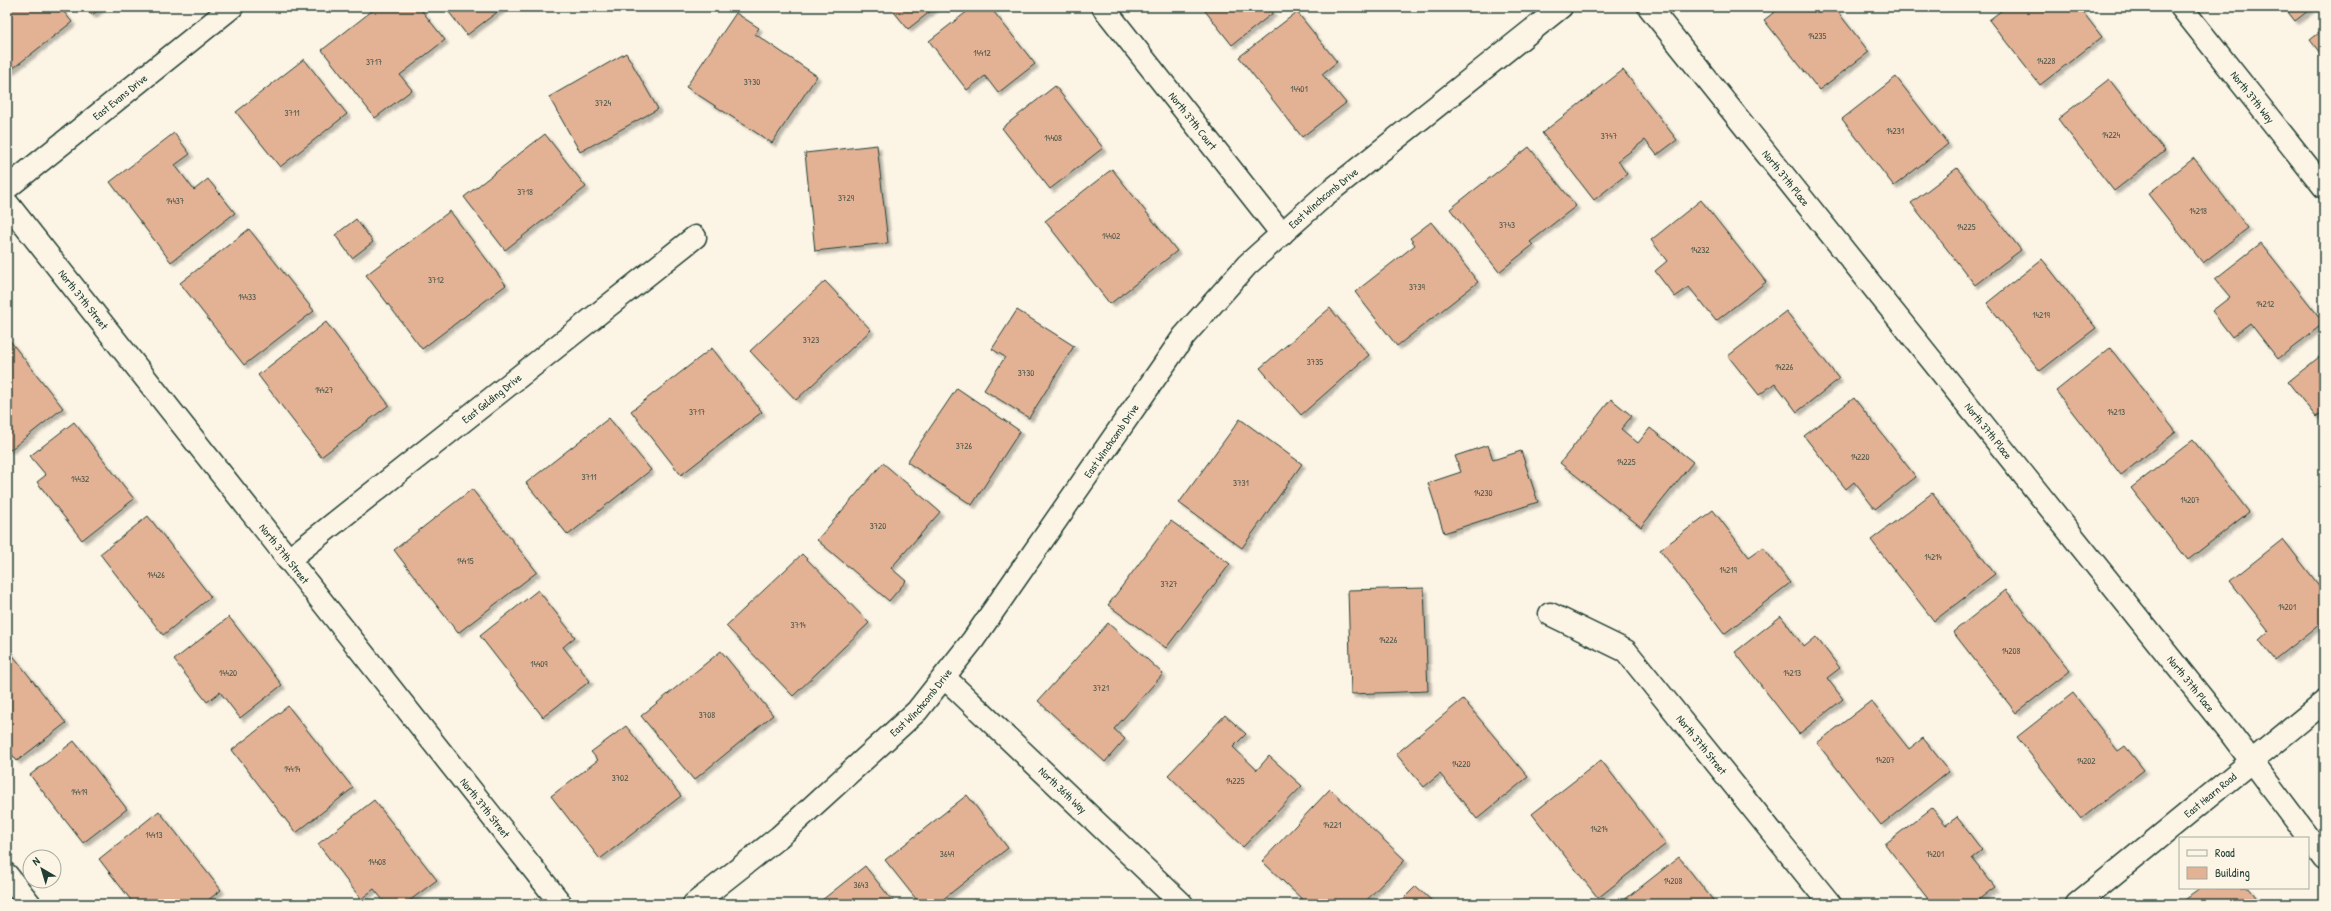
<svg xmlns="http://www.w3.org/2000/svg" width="2331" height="911" viewBox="0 0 2331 911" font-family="'Patrick Hand',sans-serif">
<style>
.building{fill:#e3b295;stroke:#1f3d34;filter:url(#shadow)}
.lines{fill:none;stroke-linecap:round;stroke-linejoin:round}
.minor-casing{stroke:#1f3d34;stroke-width:25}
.minor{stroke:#fcf5e5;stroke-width:22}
.labels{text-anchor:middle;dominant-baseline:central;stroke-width:3.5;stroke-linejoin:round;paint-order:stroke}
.number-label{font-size:9px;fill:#505a4c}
.street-label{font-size:11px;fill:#1f3d34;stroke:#fcf5e5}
</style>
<defs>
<filter id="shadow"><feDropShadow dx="3.5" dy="3.5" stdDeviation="1" flood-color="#0004"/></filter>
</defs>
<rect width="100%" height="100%" fill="#fcf5e5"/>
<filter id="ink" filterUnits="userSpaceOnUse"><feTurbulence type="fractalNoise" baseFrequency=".025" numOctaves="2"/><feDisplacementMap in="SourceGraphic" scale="8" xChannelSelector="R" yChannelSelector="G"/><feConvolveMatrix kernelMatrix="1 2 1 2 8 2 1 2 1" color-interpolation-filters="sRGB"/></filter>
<g filter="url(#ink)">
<g class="building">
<polygon points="7,7 60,7 72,22 7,73"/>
<polygon points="85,7 102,7 92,15"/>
<polygon points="377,7 419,7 445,40 400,75 412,90 375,118 322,50"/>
<polygon points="445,7 504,7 467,35"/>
<polygon points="890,7 936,7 908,29"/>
<polygon points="973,7 990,7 1035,64 998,93 985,76 967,90 929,41"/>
<polygon points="1202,7 1268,7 1273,13 1232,45"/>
<polygon points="1781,7 1834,7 1869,52 1819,90 1764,20"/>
<polygon points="2006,7 2079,7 2102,37 2040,85 1989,20"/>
<polygon points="2284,7 2313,7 2295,21"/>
<polygon points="1297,12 1337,62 1322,74 1346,103 1302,137 1239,57"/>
<polygon points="736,13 759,28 755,34 817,76 772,143 686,87"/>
<polygon points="2324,29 2324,58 2310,40"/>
<polygon points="626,53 658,109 580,152 549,97"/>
<polygon points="304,59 347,114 280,167 236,112"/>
<polygon points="1623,70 1677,140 1657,155 1645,140 1618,161 1627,174 1594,200 1542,133"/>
<polygon points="1896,77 1948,144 1894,186 1842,119"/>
<polygon points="2109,79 2165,151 2114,191 2058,119"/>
<polygon points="1055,86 1103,148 1050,189 1002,128"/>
<polygon points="174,133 190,154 175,165 194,190 208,179 235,213 171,262 110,182"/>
<polygon points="545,134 586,187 505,250 464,197"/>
<polygon points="877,145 888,243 815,251 805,153"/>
<polygon points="1529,147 1576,206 1530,242 1533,245 1499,272 1450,209"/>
<polygon points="2194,158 2248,228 2203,263 2148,194"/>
<polygon points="1957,168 2021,250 1975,285 1911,203"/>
<polygon points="1112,169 1177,251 1110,304 1045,221"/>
<polygon points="1701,200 1766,282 1716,321 1689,287 1675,297 1655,271 1667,261 1651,240"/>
<polygon points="450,211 506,285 422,349 366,275"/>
<polygon points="356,219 373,242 352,258 335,235"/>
<polygon points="1431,222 1478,282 1397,346 1355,292 1415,245 1410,238"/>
<polygon points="249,229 314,311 244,365 180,283"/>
<polygon points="2261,243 2324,323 2278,359 2250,323 2232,337 2212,311 2230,297 2215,279"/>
<polygon points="2042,259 2096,328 2040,371 1987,303"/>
<polygon points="825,281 871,330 796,400 750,351"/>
<polygon points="1330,308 1369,355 1301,415 1260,368"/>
<polygon points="1017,310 1074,346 1029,418 984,390 1005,357 992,349"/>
<polygon points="1786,311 1839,379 1797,412 1775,383 1759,395 1728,356"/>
<polygon points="326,322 389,405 321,457 258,375"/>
<polygon points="7,337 63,408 10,450 7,447"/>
<polygon points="712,348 762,412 681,475 631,411"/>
<polygon points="2110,348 2176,432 2121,475 2056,391"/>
<polygon points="2324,353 2324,414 2322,412 2316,417 2288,382"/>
<polygon points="957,388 1020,431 972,505 907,462"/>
<polygon points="1854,398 1916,477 1875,509 1854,482 1846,489 1804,436"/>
<polygon points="1611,399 1632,416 1621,429 1638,443 1650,428 1693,462 1641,527 1560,463"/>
<polygon points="609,418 651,470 568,535 526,483"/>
<polygon points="1240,419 1302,464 1242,548 1179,503"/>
<polygon points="74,422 134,499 82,540 37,482 46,475 30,456"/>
<polygon points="2193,440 2249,512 2188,560 2131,488"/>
<polygon points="1488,445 1493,460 1521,451 1538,502 1444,533 1428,483 1461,472 1455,456"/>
<polygon points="883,463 940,512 891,568 906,581 889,601 817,540"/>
<polygon points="472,489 537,572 458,633 394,550"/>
<polygon points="1932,493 1995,574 1934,621 1871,540"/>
<polygon points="1713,510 1749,557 1763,547 1790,583 1724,634 1660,550"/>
<polygon points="148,516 211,597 163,635 100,554"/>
<polygon points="1171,521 1230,564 1166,648 1108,605"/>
<polygon points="2283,539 2324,592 2324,621 2275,660 2259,640 2269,631 2230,581"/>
<polygon points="802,554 869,623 793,696 726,626"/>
<polygon points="1424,588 1428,691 1351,694 1348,590"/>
<polygon points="538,590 575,637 563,647 590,681 543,717 480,636"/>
<polygon points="2006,590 2070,671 2016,713 1953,632"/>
<polygon points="1781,616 1804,647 1816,637 1840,668 1827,678 1843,699 1799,734 1735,652"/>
<polygon points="229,617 282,685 240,718 220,692 207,702 174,660"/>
<polygon points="1108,623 1163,674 1114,729 1125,739 1105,762 1038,701"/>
<polygon points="7,648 66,723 17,761 7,748"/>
<polygon points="721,651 773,715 694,780 641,716"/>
<polygon points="2073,693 2118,751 2125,746 2144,770 2081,819 2017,737"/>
<polygon points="1463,699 1528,777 1477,819 1440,774 1424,787 1396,754"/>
<polygon points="1871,701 1909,749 1923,738 1949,771 1881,825 1817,743"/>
<polygon points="288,706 353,788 296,833 232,750"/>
<polygon points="1225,715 1246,734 1233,747 1257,770 1269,756 1302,786 1243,847 1168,775"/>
<polygon points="626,726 681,796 600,859 551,796 598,760 591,752"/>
<polygon points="74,741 127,809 83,843 30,775"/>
<polygon points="1601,760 1666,844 1598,898 1532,814"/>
<polygon points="1330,789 1405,860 1363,904 1307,904 1262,861"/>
<polygon points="967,795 1008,848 937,904 920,904 885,860"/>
<polygon points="374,800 437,880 405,904 386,904 374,889 361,899 318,844"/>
<polygon points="1932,808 1946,825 1957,817 1982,850 1972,858 1995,887 1973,904 1932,904 1885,844"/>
<polygon points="159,811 221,890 203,904 134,904 99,859"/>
<polygon points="1679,857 1716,904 1619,904"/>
<polygon points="865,866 895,904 817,904"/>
<polygon points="1416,886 1433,902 1431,904 1398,904"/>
<polygon points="2201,888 2248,888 2260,904 2183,904 2182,902"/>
</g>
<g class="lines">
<g class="minor-casing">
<g id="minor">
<path id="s1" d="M 1103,7 L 1282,234"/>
<path id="s2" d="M 1649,7 L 2231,734 L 2324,858"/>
<path id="s3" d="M 2181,7 L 2324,187"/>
<path id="s4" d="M 7,188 L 232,7"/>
<path id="s5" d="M 7,203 L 561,904"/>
<path id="s6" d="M 288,560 L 695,237"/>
<path id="s7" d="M 1550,614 L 1626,651 L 1830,904"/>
<path id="s8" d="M 944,677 L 1182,904"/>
<polyline points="7,875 30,904"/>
<path id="s9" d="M 694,904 L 779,837 L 917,711 L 973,640 L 1184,336 L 1247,265 L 1324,196 L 1561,7"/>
<path id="s10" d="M 2077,904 L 2324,702"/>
</g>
</g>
<use href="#minor" class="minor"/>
</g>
</g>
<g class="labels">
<g class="number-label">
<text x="1817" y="36">14235</text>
<text x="982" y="53">14412</text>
<text x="2046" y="61">14228</text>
<text x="374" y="62">3717</text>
<text x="752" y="82">3730</text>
<text x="1299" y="89">14401</text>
<text x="603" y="103">3724</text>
<text x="292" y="113">3711</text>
<text x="1895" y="131">14231</text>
<text x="2111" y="135">14224</text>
<text x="1609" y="136">3747</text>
<text x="1053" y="138">14408</text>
<text x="525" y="192">3718</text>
<text x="846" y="198">3729</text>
<text x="175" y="201">14437</text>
<text x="2198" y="211">14218</text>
<text x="1507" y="225">3743</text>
<text x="1966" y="227">14225</text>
<text x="1111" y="236">14402</text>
<text x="1700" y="250">14232</text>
<text x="436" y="280">3712</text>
<text x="1417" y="287">3739</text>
<text x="247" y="297">14433</text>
<text x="2265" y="304">14212</text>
<text x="2041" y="315">14219</text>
<text x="811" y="340">3723</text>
<text x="1315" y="362">3735</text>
<text x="1784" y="367">14226</text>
<text x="1026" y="373">3730</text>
<text x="324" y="390">14427</text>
<text x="697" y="412">3717</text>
<text x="2116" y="412">14213</text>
<text x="964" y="446">3726</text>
<text x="1860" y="457">14220</text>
<text x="1626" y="462">14225</text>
<text x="589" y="477">3711</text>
<text x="80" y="479">14432</text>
<text x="1241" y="483">3731</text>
<text x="1483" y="493">14230</text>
<text x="2190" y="500">14207</text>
<text x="878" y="526">3720</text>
<text x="1933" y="557">14214</text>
<text x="465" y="561">14415</text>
<text x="1728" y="570">14219</text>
<text x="156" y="575">14426</text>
<text x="1169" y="584">3727</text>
<text x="2287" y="607">14201</text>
<text x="798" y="625">3714</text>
<text x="1388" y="640">14226</text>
<text x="2011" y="651">14208</text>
<text x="539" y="664">14409</text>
<text x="228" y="673">14420</text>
<text x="1792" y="673">14213</text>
<text x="1101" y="688">3721</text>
<text x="707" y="715">3708</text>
<text x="1885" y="760">14207</text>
<text x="2086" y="761">14202</text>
<text x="1461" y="764">14220</text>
<text x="292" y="769">14414</text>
<text x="620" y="778">3702</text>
<text x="1235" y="781">14225</text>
<text x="79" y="792">14419</text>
<text x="1332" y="825">14221</text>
<text x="1599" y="829">14214</text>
<text x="154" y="835">14413</text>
<text x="947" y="854">3649</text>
<text x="1935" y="854">14201</text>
<text x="377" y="862">14408</text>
<text x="1673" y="881">14208</text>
<text x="861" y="885">3643</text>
</g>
<g class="street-label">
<text stroke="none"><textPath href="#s4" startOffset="145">East Evans Drive</textPath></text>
<text stroke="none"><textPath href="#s3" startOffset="115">North 37th Way</textPath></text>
<text stroke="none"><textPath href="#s1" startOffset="145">North 37th Court</textPath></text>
<text stroke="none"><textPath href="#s2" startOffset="219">North 37th Place</textPath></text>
<text stroke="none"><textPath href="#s9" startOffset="952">East Winchcomb Drive</textPath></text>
<text stroke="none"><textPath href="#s5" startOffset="123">North 37th Street</textPath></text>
<text stroke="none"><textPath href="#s6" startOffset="260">East Gelding Drive</textPath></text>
<text stroke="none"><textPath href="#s2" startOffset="543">North 37th Place</textPath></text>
<text stroke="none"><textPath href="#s9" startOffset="628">East Winchcomb Drive</textPath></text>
<text stroke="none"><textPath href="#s5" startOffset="447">North 37th Street</textPath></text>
<text stroke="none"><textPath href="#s2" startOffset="867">North 37th Place</textPath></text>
<text stroke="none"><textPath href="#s9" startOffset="304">East Winchcomb Drive</textPath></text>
<text stroke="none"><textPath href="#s7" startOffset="205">North 37th Street</textPath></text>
<text stroke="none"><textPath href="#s8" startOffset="164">North 36th Way</textPath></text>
<text stroke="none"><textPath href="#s10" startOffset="172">East Hearn Road</textPath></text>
<text stroke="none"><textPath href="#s5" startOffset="771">North 37th Street</textPath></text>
</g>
</g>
<rect width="2331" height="911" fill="none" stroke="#fcf5e5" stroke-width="24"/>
<rect x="12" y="12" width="2307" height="887" fill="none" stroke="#1f3d34" stroke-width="1.5" filter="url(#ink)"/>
<rect x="2179" y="837" width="130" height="52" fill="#fcf5e5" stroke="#a4ab9e"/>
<rect x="2187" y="850" width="20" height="6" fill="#fcf5e5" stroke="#a4ab9e"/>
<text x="2215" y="857" font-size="12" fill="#1f3d34">Road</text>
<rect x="2187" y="867" width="20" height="12" fill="#e3b295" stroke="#a4ab9e"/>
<text x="2215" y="877" font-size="12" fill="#1f3d34">Building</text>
<g transform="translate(42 869) rotate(322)"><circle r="19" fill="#fcf5e5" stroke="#a4ab9e"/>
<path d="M0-3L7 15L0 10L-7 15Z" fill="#1f3d34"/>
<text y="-6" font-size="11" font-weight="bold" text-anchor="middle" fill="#1f3d34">N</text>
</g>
</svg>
